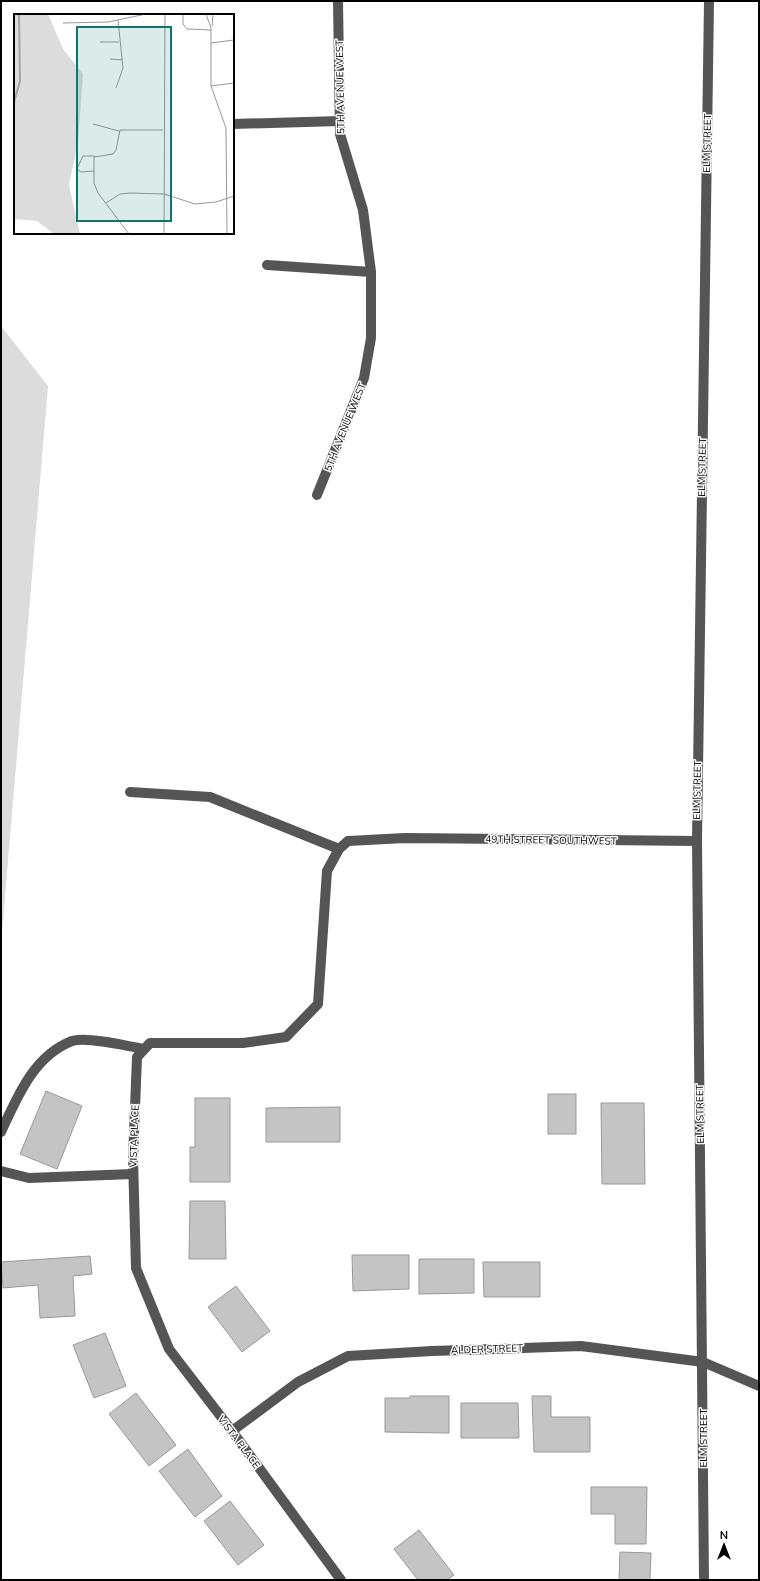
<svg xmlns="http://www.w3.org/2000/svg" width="760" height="1581" viewBox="0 0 760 1581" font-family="Mulish,sans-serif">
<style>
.green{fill:#dcdcdc}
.building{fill:#c4c4c4;stroke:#999}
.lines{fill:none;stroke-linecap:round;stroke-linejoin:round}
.minor{stroke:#555;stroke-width:10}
.labels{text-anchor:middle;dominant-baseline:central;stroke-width:3;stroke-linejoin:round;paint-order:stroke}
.street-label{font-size:10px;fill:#000;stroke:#fff}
.inset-river{fill:none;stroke:#a3a3a3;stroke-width:2}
.inset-road{fill:none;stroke:#999;stroke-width:1}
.view{fill:#0f766e;fill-opacity:0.15;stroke:#0f766e;stroke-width:2}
.inset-edge{fill:none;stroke:#000;stroke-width:2}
</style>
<rect width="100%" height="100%" fill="#fff"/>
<polygon class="green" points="1,326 48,386 1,944"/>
<g class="building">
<polygon points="46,1091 82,1106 57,1169 20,1154"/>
<rect x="548" y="1094" width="28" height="40"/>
<polygon points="195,1098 230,1098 230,1182 190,1182 190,1147 195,1147"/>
<polygon points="601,1103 644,1103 645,1184 602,1184"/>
<polygon points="340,1107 340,1142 266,1142 266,1108"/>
<polygon points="190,1201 225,1201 226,1259 189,1259"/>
<polygon points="352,1255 409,1255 409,1289 353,1291"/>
<polygon points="90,1256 92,1274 73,1276 75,1316 40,1318 38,1285 3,1288 1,1262"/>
<polygon points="419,1259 474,1259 474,1293 419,1294"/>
<polygon points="483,1262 540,1262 540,1297 484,1297"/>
<polygon points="236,1286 270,1331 242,1352 208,1307"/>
<polygon points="105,1333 126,1386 94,1398 73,1345"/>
<polygon points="136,1393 176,1445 149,1466 109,1414"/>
<polygon points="410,1396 449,1396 449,1433 385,1432 385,1398 410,1398"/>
<polygon points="532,1396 551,1396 551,1417 590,1417 590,1452 534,1452"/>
<polygon points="461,1403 518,1403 519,1438 461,1438"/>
<polygon points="188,1449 222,1496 195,1517 159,1471"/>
<polygon points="591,1487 647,1487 646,1544 615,1544 615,1514 591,1514"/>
<polygon points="230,1501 264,1545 238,1565 204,1521"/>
<polygon points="419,1530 454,1575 447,1580 418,1580 394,1549"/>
<polygon points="620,1552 651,1553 650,1580 619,1580"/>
</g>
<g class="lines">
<g class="minor">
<polyline points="233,124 340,121"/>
<polyline points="267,265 371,272"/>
<polyline points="317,495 364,378 371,338 371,272 363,210 340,134 338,1"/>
<polyline points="130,792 210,797 339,849"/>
<path d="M 1,1132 C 17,1098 33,1056 72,1041 C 85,1036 129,1046 144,1049"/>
<polyline points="1,1171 29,1178 133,1174"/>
<polyline points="232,1431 298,1382 348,1356 432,1351 581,1346 703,1362 759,1386"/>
<polyline points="341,1580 232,1431 169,1349 136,1268 133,1159 137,1057 150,1043 243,1043 286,1037 318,1004 327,871 339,849 348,841 405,838 697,841"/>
<polyline points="704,1580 697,841 709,1"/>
</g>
</g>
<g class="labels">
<g class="street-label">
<text transform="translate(340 87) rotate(-91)">5TH AVENUE WEST</text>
<text transform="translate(707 143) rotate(-89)">ELM STREET</text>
<text transform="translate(345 427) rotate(-68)">5TH AVENUE WEST</text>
<text transform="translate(702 467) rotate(-89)">ELM STREET</text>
<text transform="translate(697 790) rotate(-89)">ELM STREET</text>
<text transform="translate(551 840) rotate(1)">49TH STREET SOUTHWEST</text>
<text transform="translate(700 1114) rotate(-91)">ELM STREET</text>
<text transform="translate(134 1136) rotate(-88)">VISTA PLACE</text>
<text transform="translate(487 1349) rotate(-2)">ALDER STREET</text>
<text transform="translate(703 1438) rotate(-90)">ELM STREET</text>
<text transform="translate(239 1442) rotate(53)">VISTA PLACE</text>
</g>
</g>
<g transform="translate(14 14)">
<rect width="220" height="220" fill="#fff"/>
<path d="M 0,0 L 34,0 L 49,35 L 69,60 L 64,128 L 55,171 L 66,220 L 40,220 L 23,207 L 0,205 Z" fill="#dcdcdc"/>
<path class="inset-river" d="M 0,88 L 6,67 L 5,0"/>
<path class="inset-road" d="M 169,0 L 169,10 L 173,15 L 197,16M 192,0 L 197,14 L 197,72 L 212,114 L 213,220M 49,9 L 94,8 L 132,0M 198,12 L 199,0M 86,28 L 105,28M 197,29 L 220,26M 96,45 L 109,46M 197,72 L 220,69M 102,74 L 109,54 L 104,6M 79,110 L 105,117M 80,157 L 67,158 L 63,155 L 69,142 L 81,142M 92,189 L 106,180 L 116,179 L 150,180 L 181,190 L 202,188 L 220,182M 115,220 L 84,179 L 80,169 L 80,143 L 99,140 L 102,136 L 106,116 L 149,116M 150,220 L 151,0"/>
<path class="view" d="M 63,13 L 157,13 L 157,207 L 63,207 Z"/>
<rect width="220" height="220" class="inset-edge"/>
</g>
<rect width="760" height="1581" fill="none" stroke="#000000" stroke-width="4"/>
<g transform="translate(724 1545)" stroke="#ffffff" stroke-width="3" paint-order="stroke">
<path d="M0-3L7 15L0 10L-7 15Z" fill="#000000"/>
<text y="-6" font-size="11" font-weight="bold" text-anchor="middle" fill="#000000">N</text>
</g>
</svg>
